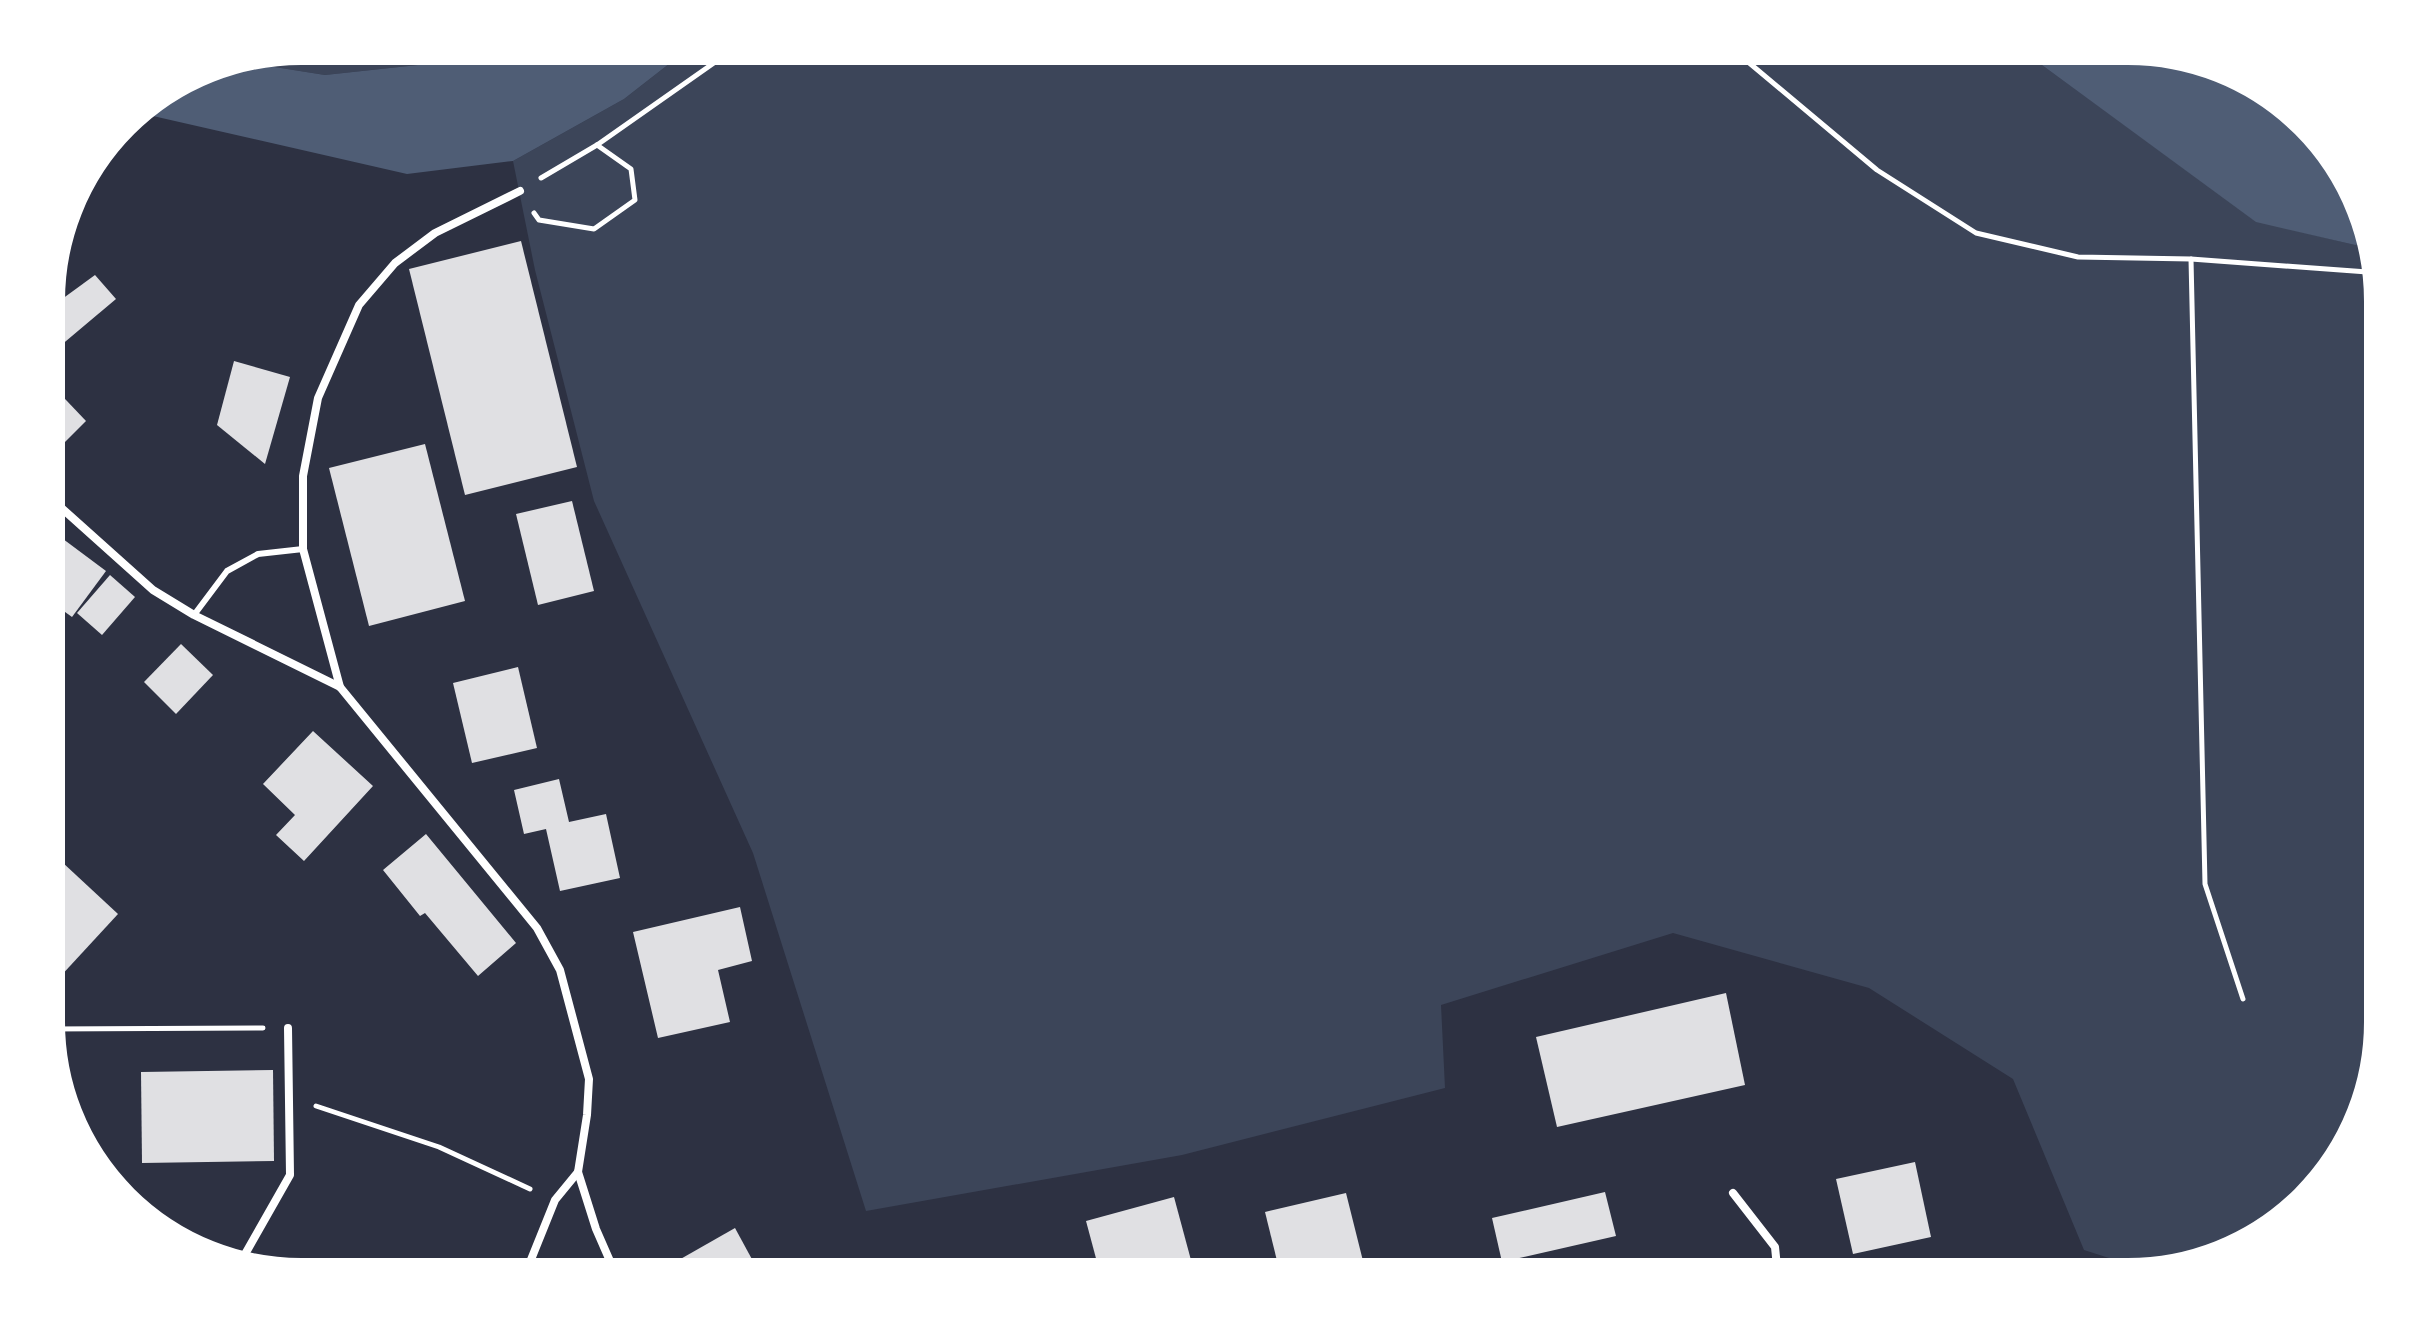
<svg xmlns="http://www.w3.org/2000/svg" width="2429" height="1323" viewBox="0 0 2429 1323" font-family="Quicksand,sans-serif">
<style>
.green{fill:#3c4559}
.water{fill:#4f5d75}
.building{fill:#e0e0e3}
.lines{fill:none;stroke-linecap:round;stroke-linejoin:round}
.path{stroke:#fff;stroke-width:5}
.service{stroke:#fff;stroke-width:6}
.minor{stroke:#fff;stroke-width:8}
.rim{fill:none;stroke:#fff;stroke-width:10}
</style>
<rect width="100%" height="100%" fill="#2d3142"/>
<g class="green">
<polygon points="301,46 501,46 464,60 325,75 230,60"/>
<polygon points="692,46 2016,46 2256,221 2355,245 2372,243 2381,268 2383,1023 2357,1135 2269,1234 2156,1273 2084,1250 2013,1079 1869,988 1673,933 1441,1005 1445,1088 1182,1155 866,1211 753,853 594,501 535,270 513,161 624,99"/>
</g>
<g class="water">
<polygon points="501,46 692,46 624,99 513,161 407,174 131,111 204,65 230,60 325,75 464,60"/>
<polygon points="2016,46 2128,46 2241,72 2340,159 2372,243 2355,245 2256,222"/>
</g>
<g class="building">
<polygon points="521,241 577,467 465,495 409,269"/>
<polygon points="95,275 116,299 47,357 47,310"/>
<polygon points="234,361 290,377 265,464 217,425"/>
<polygon points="47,380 86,421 47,460"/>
<polygon points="425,444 465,601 369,626 329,468"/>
<polygon points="572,501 594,591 538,605 516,514"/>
<polygon points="47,527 106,571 72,617 47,599"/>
<polygon points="110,575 135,597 102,635 77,613"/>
<polygon points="181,644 213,675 176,714 144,682"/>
<polygon points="518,667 537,748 472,763 453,683"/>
<polygon points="313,731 373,786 304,861 276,835 295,815 263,784"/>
<polygon points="559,779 569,822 606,814 620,878 560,891 546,829 524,834 514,790"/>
<polygon points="426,834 516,943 478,976 425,913 420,916 383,870"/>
<polygon points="48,849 118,914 58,979 48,970"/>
<polygon points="740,907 752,961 718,970 730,1022 658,1038 633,932"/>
<polygon points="1726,993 1745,1085 1557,1127 1536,1037"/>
<polygon points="273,1070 274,1161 142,1163 141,1072"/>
<polygon points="1915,1162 1931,1237 1853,1254 1836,1179"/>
<polygon points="1605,1192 1616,1236 1502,1262 1492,1218"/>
<polygon points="1346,1193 1363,1261 1297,1277 1281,1277 1265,1212"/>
<polygon points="1174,1197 1195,1275 1186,1277 1101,1277 1086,1221"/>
<polygon points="735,1228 754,1263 730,1277 667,1277 663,1269"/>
</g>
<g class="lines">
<g class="path">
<polyline points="1729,46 1877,170 1976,233 2078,257 2191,259 2381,273"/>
<polyline points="541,178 597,145 738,46"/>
<polyline points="534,213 539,220 594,229 635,200 631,169 597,145"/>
<polyline points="2191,259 2205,884 2243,999"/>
<polyline points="48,1029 263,1028"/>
<polyline points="316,1106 439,1147 530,1189"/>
</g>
<polyline class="service" points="194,615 227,571 258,554 303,549"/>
<g class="minor">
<polyline points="47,495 153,590 194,615 340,687 537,928 560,970 589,1079 587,1115 578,1172 555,1200 524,1277"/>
<polyline points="340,687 303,549 303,476 318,398 359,305 395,263 435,233 520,191"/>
<polyline points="578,1172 596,1229 617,1277"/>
<polyline points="1733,1193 1775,1247 1778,1277"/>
<polyline points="240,1263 290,1175 288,1028"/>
</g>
</g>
<path d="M0 0H2429V1323H0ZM301 60H2128A241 241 0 0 1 2369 301V1022A241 241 0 0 1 2128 1263H301A241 241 0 0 1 60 1022V301A241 241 0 0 1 301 60Z" fill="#fff" fill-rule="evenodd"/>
<path class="rim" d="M301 60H2128A241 241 0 0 1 2369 301V1022A241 241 0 0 1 2128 1263H301A241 241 0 0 1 60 1022V301A241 241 0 0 1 301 60Z"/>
</svg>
